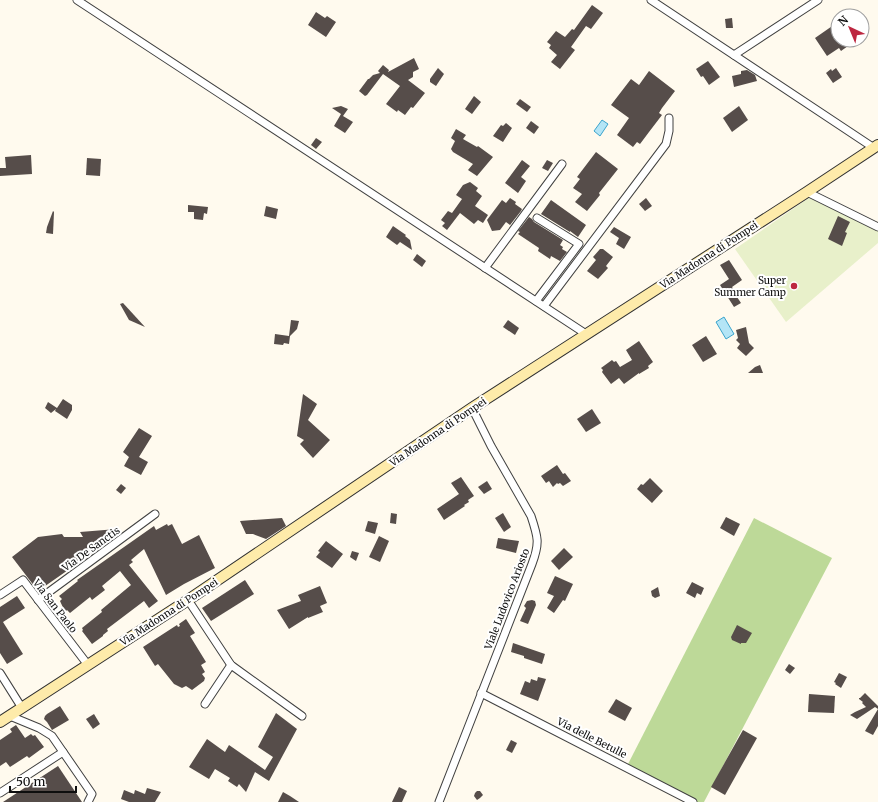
<svg xmlns="http://www.w3.org/2000/svg" width="878" height="802" viewBox="0 0 878 802" font-family="Merriweather,serif">
<style>
.forest{fill:#bdd998}
.pitch{fill:#e8f0ca}
.water{fill:#b4e5f6;stroke:#3ba4cc}
.building{fill:#564d4a}
.lines{fill:none;stroke-linecap:round;stroke-linejoin:round}
.street-casing{stroke:#414141;stroke-width:9}
.secondary-casing{stroke:#303030;stroke-width:12}
.street{stroke:#fff;stroke-width:7}
.secondary{stroke:#feebaa;stroke-width:10}
.poi-dot{fill:#bd2740;stroke:#fff;stroke-width:1.5}
.labels{text-anchor:middle;dominant-baseline:central;stroke-width:4;stroke-linejoin:round;paint-order:stroke}
.street-label{font-size:10px;fill:#0e0e0e;stroke:#fff}
.poi-label{font-size:10px;fill:#0e0e0e;stroke:#fff;text-anchor:end}
</style>
<rect width="100%" height="100%" fill="#fffaee"/>
<polygon class="forest" points="754,518 832,558 704,802 694,802 627,766"/>
<polygon class="pitch" points="810,197 878,230 878,243 786,322 735,249"/>
<g class="water">
<polygon points="602,120 608,124 600,136 594,131"/>
<polygon points="724,317 734,334 726,339 716,322"/>
</g>
<g class="building">
<polygon points="592,5 603,13 591,29 586,26 571,47 575,50 560,69 551,62 557,55 549,48 551,45 547,42 556,31 565,37 572,29 574,30"/>
<polygon points="316,12 325,18 327,16 336,22 326,37 308,25"/>
<polygon points="732,18 733,28 726,28 725,19"/>
<polygon points="838,22 838,40 844,40 848,46 841,51 839,48 827,56 815,38"/>
<polygon points="414,58 419,69 413,72 413,77 408,80 425,93 413,108 411,107 405,115 398,110 397,112 386,104 400,86 383,74 367,95 365,96 359,91 368,79 369,79 373,75 380,73 378,71 383,65 389,70 388,72"/>
<polygon points="708,61 720,77 709,85 703,76 701,77 696,69"/>
<polygon points="438,68 444,74 436,86 430,82 430,79"/>
<polygon points="836,68 842,77 833,83 826,73 831,69 832,71"/>
<polygon points="747,70 755,75 757,81 734,87 732,76 741,74 741,71"/>
<polygon points="649,71 675,91 662,108 659,113 662,115 649,132 640,144 637,142 633,147 617,135 629,118 611,105 631,79 639,85"/>
<polygon points="474,96 481,102 472,114 465,109"/>
<polygon points="520,99 531,107 527,112 516,104"/>
<polygon points="341,106 348,109 343,116 353,122 345,133 334,126 341,114 332,108"/>
<polygon points="739,106 748,120 732,132 723,118"/>
<polygon points="531,121 539,127 534,134 526,128"/>
<polygon points="506,123 512,128 503,142 493,136 501,125 503,126"/>
<polygon points="456,129 466,135 463,139 477,147 478,146 493,157 477,176 468,170 473,164 453,152 451,149 455,141 451,138"/>
<polygon points="316,138 322,142 316,149 311,145"/>
<polygon points="596,152 618,169 599,193 600,195 587,211 575,202 582,194 573,188 580,179 577,177"/>
<polygon points="31,155 32,174 0,176 0,168 6,168 5,157"/>
<polygon points="87,158 101,159 100,176 86,175"/>
<polygon points="522,160 530,166 521,177 526,181 518,193 505,183"/>
<polygon points="547,160 553,163 548,171 542,168"/>
<polygon points="470,182 478,188 476,191 482,196 475,206 488,215 483,223 478,220 474,224 460,213 447,230 442,226 445,223 441,220 448,211 452,213 462,199 456,195 463,185"/>
<polygon points="510,198 516,202 515,204 522,209 521,211 510,225 506,222 500,230 492,231 487,220 502,200 506,203"/>
<polygon points="646,198 652,206 645,211 639,204"/>
<polygon points="551,200 586,225 578,237 570,231 570,232 541,214"/>
<polygon points="188,205 208,207 207,214 204,213 203,220 194,219 194,212 188,212"/>
<polygon points="266,206 278,209 276,219 264,216"/>
<polygon points="53,211 54,212 53,234 46,233 47,227"/>
<polygon points="838,216 850,222 845,232 847,233 842,246 828,239"/>
<polygon points="529,217 532,219 534,222 563,240 560,245 563,247 562,249 567,252 560,261 551,256 550,259 538,251 539,248 518,234 520,232 518,231"/>
<polygon points="393,226 406,235 405,236 410,240 412,250 400,242 397,245 386,237"/>
<polygon points="614,227 631,237 624,249 616,244 619,238 610,232"/>
<polygon points="600,249 603,249 613,257 606,266 608,268 598,279 587,271 596,260 593,257"/>
<polygon points="417,254 426,261 422,267 413,260"/>
<polygon points="729,260 742,280 732,287 738,296 737,297 741,303 734,307 720,285 729,279 720,265"/>
<polygon points="123,303 145,327 129,320 120,304"/>
<polygon points="291,320 299,321 297,329 290,336 289,344 284,343 283,345 274,344 275,334 289,336"/>
<polygon points="508,320 519,328 515,335 503,327"/>
<polygon points="746,327 749,343 754,348 746,356 737,348 740,344 736,340 738,338 736,330"/>
<polygon points="706,336 717,354 703,362 692,345"/>
<polygon points="639,341 653,362 648,366 649,368 639,374 639,373 624,384 619,378 611,384 602,372 603,370 601,368 612,360 614,362 616,361 620,367 632,360 626,350"/>
<polygon points="760,365 763,373 748,373 755,367"/>
<polygon points="303,394 317,404 308,420 330,440 313,458 300,444 304,440 297,436"/>
<polygon points="63,399 72,405 72,410 67,419 55,411 56,409 51,413 45,408 48,402 57,408"/>
<polygon points="592,409 601,423 586,432 577,419"/>
<polygon points="139,428 152,436 139,457 148,462 141,475 124,466 129,457 123,452"/>
<polygon points="557,465 563,474 565,473 571,481 563,486 560,483 558,484 557,483 553,487 549,481 546,483 541,476"/>
<polygon points="461,477 474,496 468,500 469,502 464,505 465,506 444,520 437,509 459,494 451,483"/>
<polygon points="650,478 663,491 652,503 637,489 641,484 643,485"/>
<polygon points="487,481 492,489 484,494 478,487"/>
<polygon points="121,484 126,488 121,494 116,490"/>
<polygon points="391,513 397,514 396,524 390,523"/>
<polygon points="503,513 511,527 504,532 495,518"/>
<polygon points="726,517 740,524 734,536 720,528"/>
<polygon points="282,518 286,526 266,539 253,534 246,534 240,521"/>
<polygon points="368,521 378,523 375,534 365,531"/>
<polygon points="167,524 168,526 172,524 182,544 199,535 215,568 184,584 166,595 144,549 131,560 133,562 129,565 158,601 149,608 144,601 107,629 108,631 103,635 103,636 92,644 82,631 83,630 82,628 102,612 101,610 131,585 120,571 102,586 105,590 92,600 90,597 70,613 67,610 65,612 60,601 62,599 59,596 78,581 77,580 154,526 156,530"/>
<polygon points="117,529 121,533 38,591 12,557 38,537 62,534 64,537 83,537 80,532"/>
<polygon points="379,536 389,541 380,562 369,557"/>
<polygon points="498,538 519,541 516,553 496,548"/>
<polygon points="326,541 343,554 332,568 316,557 320,552 318,551"/>
<polygon points="564,548 573,557 559,570 551,561"/>
<polygon points="352,551 359,553 356,561 350,557"/>
<polygon points="555,576 573,584 565,601 563,600 554,613 547,608 554,596 547,593"/>
<polygon points="245,580 254,594 211,621 202,608"/>
<polygon points="692,582 704,588 701,595 697,593 695,598 686,593"/>
<polygon points="320,586 327,603 320,606 323,612 308,618 308,617 289,629 277,610 301,601 298,595"/>
<polygon points="658,587 660,596 655,598 652,596 651,591"/>
<polygon points="17,596 25,608 3,622 23,654 7,664 0,653 0,607"/>
<polygon points="532,600 535,601 536,605 528,624 520,621 526,608 524,606 527,601"/>
<polygon points="186,619 195,633 190,636 206,662 201,665 205,672 202,674 205,678 204,681 192,690 186,686 182,688 174,684 158,664 155,666 143,647 177,625 178,627 180,626 179,624"/>
<polygon points="737,625 752,633 746,643 741,643 741,644 732,640 731,637"/>
<polygon points="513,643 545,654 542,664 524,658 524,656 511,652"/>
<polygon points="789,664 795,668 790,674 785,670"/>
<polygon points="839,673 847,677 841,688 835,684 836,683 834,682"/>
<polygon points="538,677 546,679 538,701 520,694 525,681 530,683 531,679 537,681"/>
<polygon points="865,693 878,706 878,726 873,735 865,731 878,709 875,707 857,719 850,715 855,712 866,707 862,703 863,702 859,699 859,698 860,698"/>
<polygon points="809,694 835,696 834,713 808,712"/>
<polygon points="616,699 632,708 625,721 608,712"/>
<polygon points="60,706 69,720 52,730 47,722 44,719 45,716 47,714"/>
<polygon points="276,713 297,729 269,781 255,772 246,792 239,784 237,787 228,781 230,778 215,769 209,779 189,767 207,739 225,752 229,745 265,770 273,757 258,747"/>
<polygon points="94,714 100,724 93,729 86,719"/>
<polygon points="16,725 25,738 31,734 33,736 35,735 44,747 29,758 27,756 10,767 6,762 0,766 0,740 12,732 10,729"/>
<polygon points="743,730 757,738 725,795 711,787"/>
<polygon points="511,740 517,743 512,753 506,750"/>
<polygon points="58,766 82,802 3,802"/>
<polygon points="399,787 407,791 402,802 392,802"/>
<polygon points="147,788 161,792 155,802 129,802 121,799 124,790 134,794 135,790 145,794"/>
<polygon points="477,791 480,791 483,795 480,798 477,800 474,796 475,793"/>
<polygon points="283,792 290,796 299,802 278,802"/>
</g>
<g class="lines">
<g class="street-casing">
<g id="street">
<polyline points="77,0 586,334"/>
<polyline points="651,0 874,148"/>
<polyline points="734,55 818,0"/>
<polyline points="807,192 878,227"/>
<polyline points="485,268 562,164"/>
<polyline points="536,301 579,244 537,218"/>
<polyline points="544,306 666,144 669,131 669,118"/>
<polyline points="0,595 23,580 88,665"/>
<polyline points="38,600 155,514"/>
<polyline points="188,600 231,665 302,716"/>
<polyline points="0,673 22,708"/>
<polyline points="481,693 693,802"/>
<polyline points="205,704 231,665"/>
<polyline points="10,716 39,728 52,736 92,794 88,802"/>
<polyline points="0,793 63,752"/>
<path d="M 439,802 L 532,564 C 540,543 538,537 531,516 L 491,446 L 472,408"/>
</g>
</g>
<g class="secondary-casing">
<polyline id="secondary" points="0,722 188,600 472,408 807,192 878,145"/>
</g>
<use href="#street" class="street"/>
<use href="#secondary" class="secondary"/>
</g>
<circle class="poi-dot" cx="794" cy="286" r="4"/>
<g class="labels">
<g class="street-label">
<text transform="translate(709 255) rotate(-33)">Via Madonna di Pompei</text>
<text transform="translate(438 432) rotate(-34)">Via Madonna di Pompei</text>
<text transform="translate(91 549) rotate(-36)">Via De Sanctis</text>
<text transform="translate(507 599) rotate(-69)">Viale Ludovico Ariosto</text>
<text transform="translate(55 606) rotate(52)">Via San Paolo</text>
<text transform="translate(169 612) rotate(-33)">Via Madonna di Pompei</text>
<text transform="translate(592 738) rotate(27)">Via delle Betulle</text>
</g>
<g class="poi-label">
<text x="786" y="280">Super<tspan x="786" dy="12">Summer Camp</tspan></text>
</g>
</g>
<g transform="translate(850 28) rotate(316)"><circle r="19" fill="#ffffff" stroke="#9f9f9f"/>
<path d="M0-3L7 15L0 10L-7 15Z" fill="#bd2740"/>
<text y="-6" font-size="11" font-weight="bold" text-anchor="middle" fill="#0e0e0e">N</text>
</g>
<path d="M10 786v6h66v-6" fill="none" stroke="#0e0e0e" stroke-width="2"/>
<text x="16" y="786" font-size="12" fill="#0e0e0e" stroke="#ffffff" stroke-width="3" paint-order="stroke">50 m</text>
</svg>
